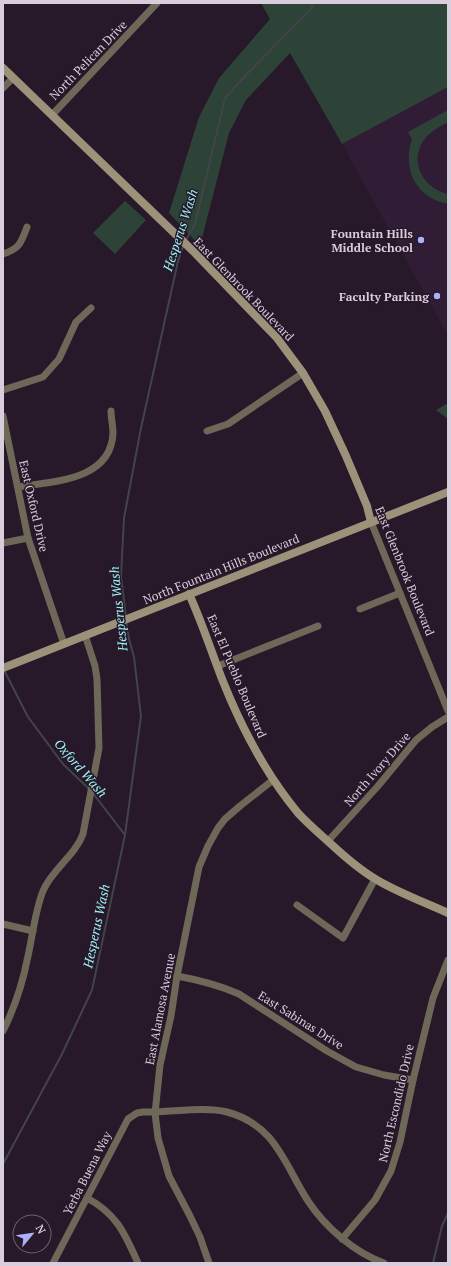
<svg xmlns="http://www.w3.org/2000/svg" width="451" height="1266" viewBox="0 0 451 1266" font-family="'PT Serif',serif">
<style>
.built{fill:#301c34}
.green{fill:#2d4337}
.lines{fill:none;stroke-linecap:round;stroke-linejoin:round}
.stream{stroke:#414449;stroke-width:2}
.street{stroke:#6e6858;stroke-width:7}
.secondary{stroke:#9c9279;stroke-width:8}
.poi-dot{fill:#adaffb;stroke:#27182a;stroke-width:1.5}
.labels{text-anchor:middle;dominant-baseline:central;stroke-width:3;stroke-linejoin:round;paint-order:stroke}
.street-label{font-size:12px;fill:#d8cdda;stroke:#27182a}
.poi-label{font-size:12px;font-weight:bold;fill:#d8cdda;stroke:#27182a;text-anchor:end}
.water-label{font-size:13px;font-style:italic;fill:#9bf3f4;stroke:#27182a}
</style>
<rect width="100%" height="100%" fill="#27182a"/>
<polygon class="built" points="448,87 448,336 342,144"/>
<g class="green">
<polygon points="261,3 448,3 448,87 342,144 290,53 246,100 229,133 200,246 169,213 199,117 219,78 270,19"/>
<path d="M 448,110 L 448,122 C 441,126 433,130 427,136 C 407,158 421,188 448,194 L 448,204 C 416,198 402,169 412,139 L 408,132 Z"/>
<polygon points="125,201 146,220 115,254 93,233"/>
<polygon points="448,403 448,419 436,410"/>
</g>
<g class="lines">
<g class="stream">
<polyline points="186,240 195,224 225,98 246,75 310,10 314,3"/>
<polyline points="126,617 121,576 124,518 141,428 178,261 184,244"/>
<polyline points="4,670 28,717 63,764 89,789"/>
<polyline points="92,792 125,835"/>
<polyline points="3,1164 62,1054 92,990 125,835 141,716 134,657 129,639 126,621"/>
<polyline points="433,1263 442,1226 448,1213"/>
</g>
<g class="street">
<polyline points="3,88 13,78"/>
<polyline points="52,115 157,3"/>
<path d="M 3,254 C 20,248 21,243 27,227"/>
<polyline points="3,390 43,377 59,359 76,322 91,308"/>
<polyline points="3,416 28,538 64,644"/>
<polyline points="207,431 228,424 303,373"/>
<path d="M 18,487 C 53,481 111,481 113,433 C 113,426 111,418 111,411"/>
<polyline points="371,522 448,711"/>
<polyline points="3,543 28,538"/>
<polyline points="360,609 400,593"/>
<polyline points="218,666 318,626"/>
<polyline points="328,841 378,786 416,740 432,727 448,717"/>
<polyline points="297,905 343,938 375,879"/>
<polyline points="3,924 33,931"/>
<path d="M 177,976 C 199,980 219,985 239,994 L 327,1051 L 356,1067 L 384,1075 L 413,1080"/>
<path d="M 3,1031 C 15,1007 23,982 28,956 C 33,934 35,911 43,891 C 52,869 75,856 83,834 L 99,748 L 97,679 L 95,666 L 85,635"/>
<path d="M 87,1198 C 117,1214 125,1234 138,1263"/>
<polyline points="342,1239 375,1200 391,1171 400,1142 413,1080 433,998 448,960"/>
<path d="M 53,1263 L 128,1119 L 137,1113 L 143,1112 C 168,1113 204,1106 227,1112 C 276,1125 284,1164 308,1201 C 325,1227 355,1253 384,1263"/>
<polyline points="209,1263 200,1237 190,1216 169,1176 158,1138 155,1113 160,1065 171,1016 177,976 199,867 208,846 218,828 225,819 240,806 273,780"/>
</g>
<g class="secondary">
<polyline points="3,68 193,251 277,338 303,373 325,411 346,456 367,506 371,522"/>
<path d="M 189,594 C 202,622 211,651 222,679 C 241,727 265,773 298,813 C 308,824 320,834 331,844 C 345,857 360,870 377,880 C 399,893 424,902 448,913"/>
<polyline points="3,668 448,492"/>
</g>
</g>
<g class="poi-dot">
<circle cx="421" cy="240" r="4"/>
<circle cx="437" cy="296" r="4"/>
</g>
<g class="labels">
<g class="street-label">
<text transform="translate(88 60) rotate(-46)">North Pelican Drive</text>
<text transform="translate(244 289) rotate(46)">East Glenbrook Boulevard</text>
<text transform="translate(34 506) rotate(77)">East Oxford Drive</text>
<text transform="translate(221 569) rotate(-22)">North Fountain Hills Boulevard</text>
<text transform="translate(405 571) rotate(68)">East Glenbrook Boulevard</text>
<text transform="translate(237 676) rotate(67)">East El Pueblo Boulevard</text>
<text transform="translate(377 769) rotate(-49)">North Ivory Drive</text>
<text transform="translate(160 1009) rotate(-79)">East Alamosa Avenue</text>
<text transform="translate(301 1020) rotate(32)">East Sabinas Drive</text>
<text transform="translate(396 1103) rotate(-77)">North Escondido Drive</text>
<text transform="translate(87 1173) rotate(-63)">Yerba Buena Way</text>
</g>
<g class="poi-label">
<text x="413" y="233">Fountain Hills<tspan x="413" dy="14">Middle School</tspan></text>
<text x="429" y="296">Faculty Parking</text>
</g>
<g class="water-label">
<text transform="translate(180 230) rotate(-72)">Hesperus Wash</text>
<text transform="translate(118 609) rotate(-96)">Hesperus Wash</text>
<text transform="translate(81 768) rotate(49)">Oxford Wash</text>
<text transform="translate(96 926) rotate(-78)">Hesperus Wash</text>
</g>
</g>
<rect width="451" height="1266" fill="none" stroke="#d8cdda" stroke-width="8"/>
<g transform="translate(32 1234) rotate(61)"><circle r="19" fill="#27182a" stroke="#6e6070"/>
<path d="M0-3L7 15L0 10L-7 15Z" fill="#adaffb"/>
<text y="-6" font-size="11" font-weight="bold" text-anchor="middle" fill="#d8cdda">N</text>
</g>
</svg>
